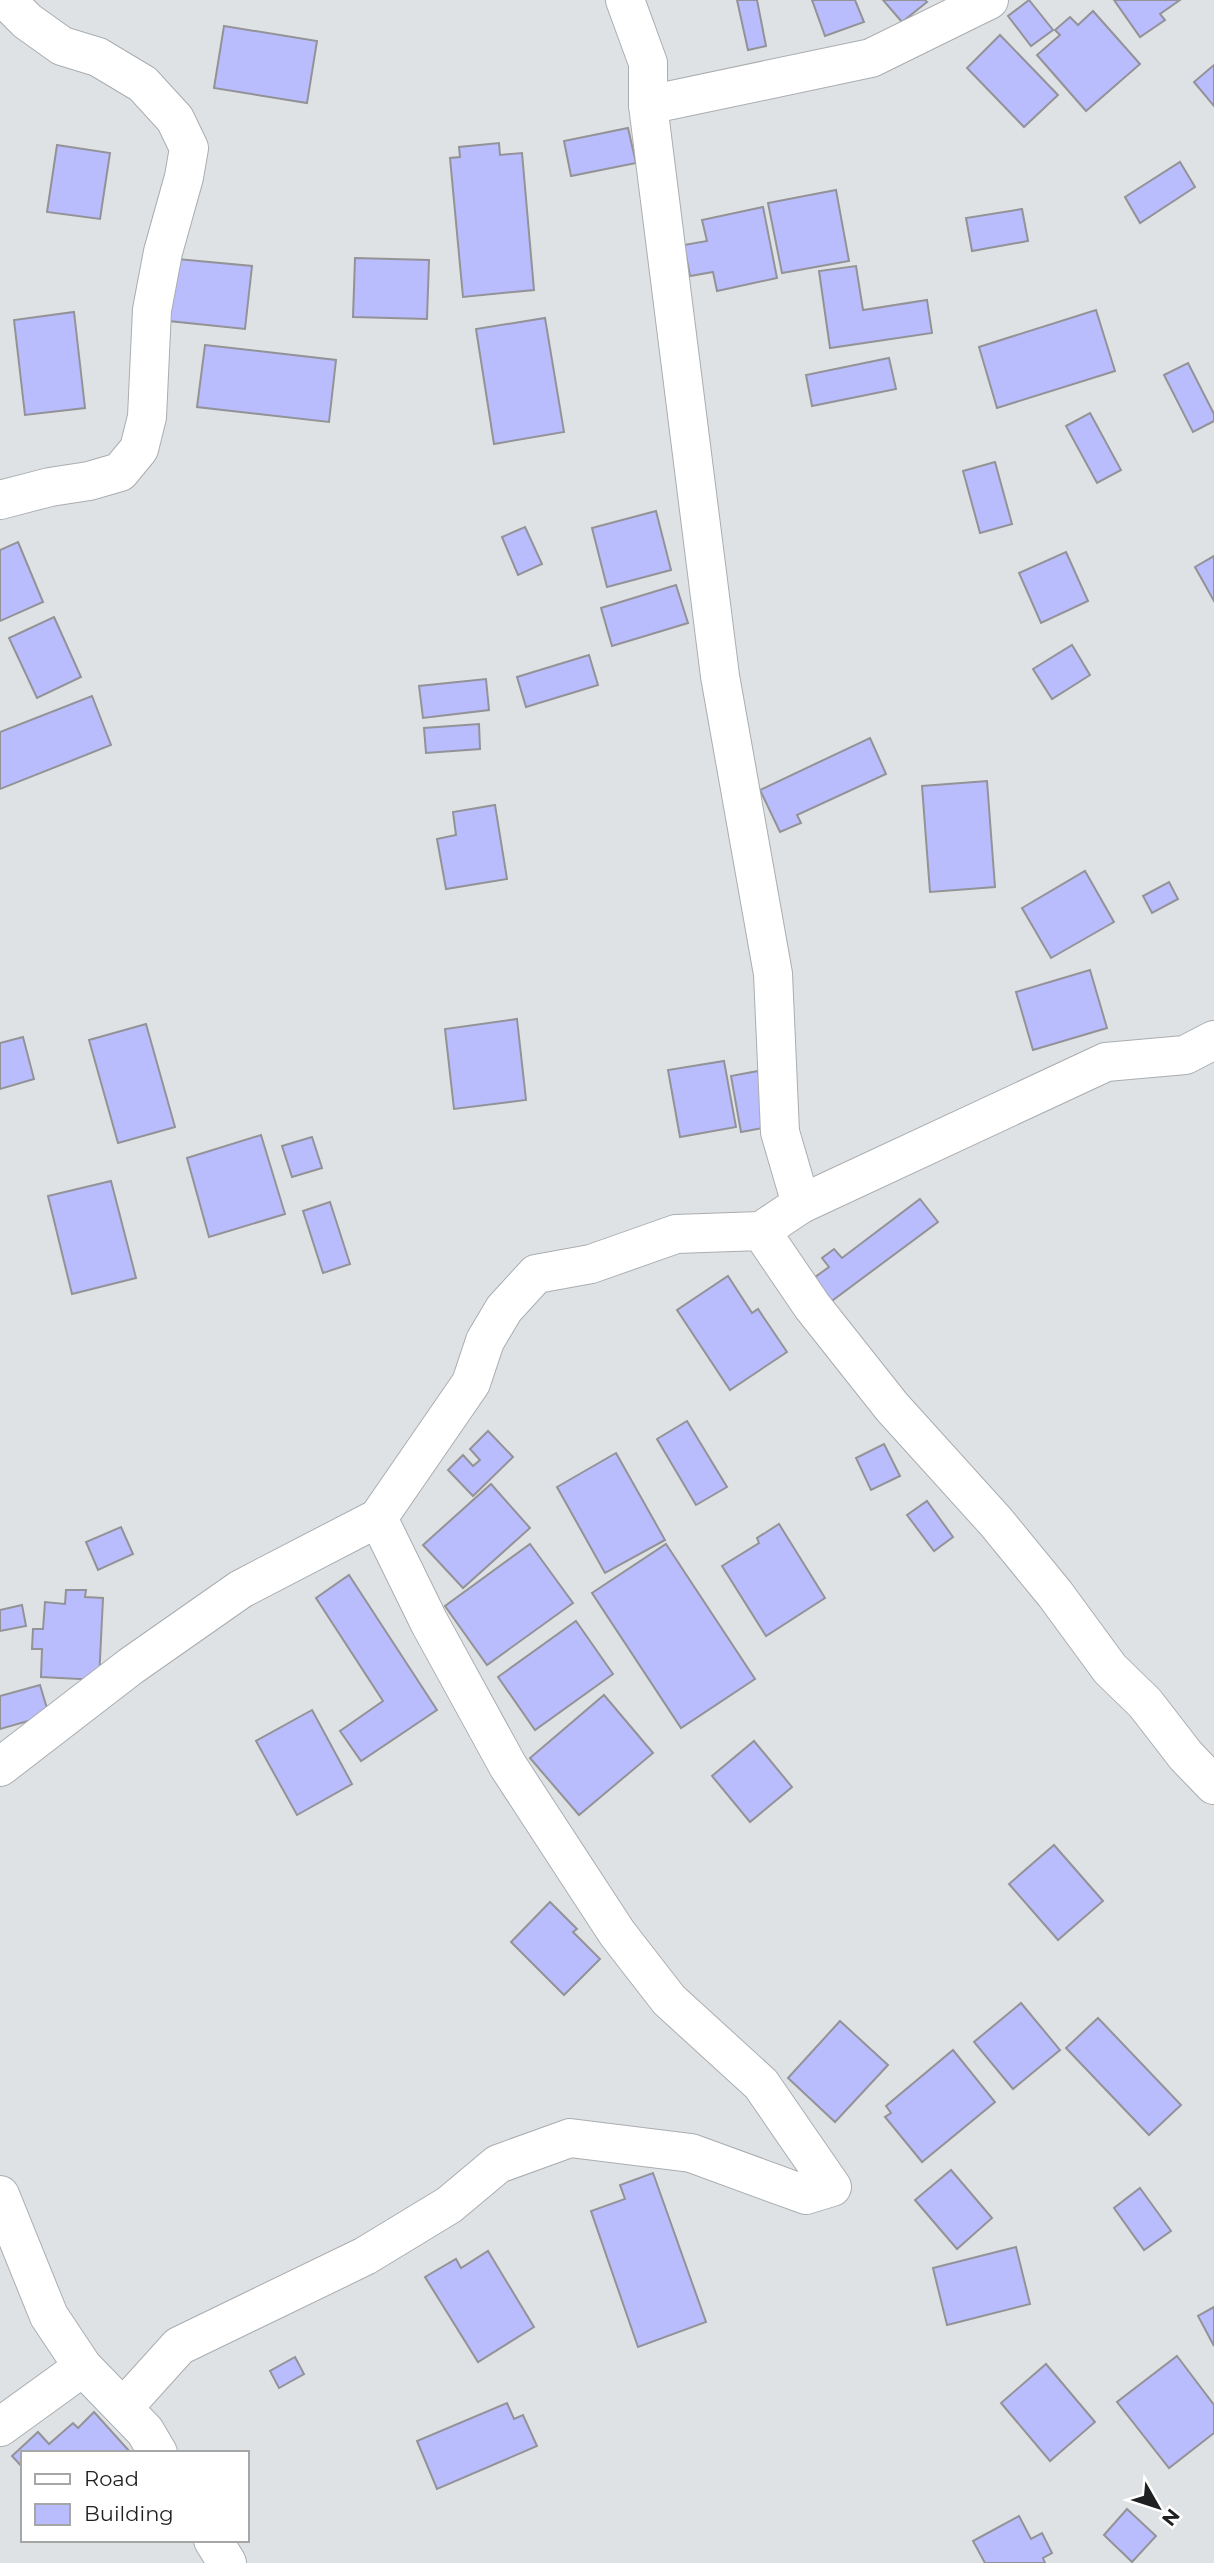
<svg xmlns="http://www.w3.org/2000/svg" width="1214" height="2563" viewBox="0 0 1214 2563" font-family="Montserrat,sans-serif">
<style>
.building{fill:#babdfd;stroke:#939397;stroke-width:2}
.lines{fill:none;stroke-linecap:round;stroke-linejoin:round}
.minor-casing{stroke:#aaadb0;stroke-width:40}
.minor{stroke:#fff;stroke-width:38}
</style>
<rect width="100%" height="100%" fill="#dfe2e5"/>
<g class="building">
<polygon points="737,0 757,0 766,46 748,50"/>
<polygon points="812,0 855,0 864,22 825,36"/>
<polygon points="883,0 925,0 927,2 902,22"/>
<polygon points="1029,0 1053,30 1031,46 1008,16"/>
<polygon points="1114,0 1180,0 1160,14 1165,20 1140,37"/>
<polygon points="1093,11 1140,64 1086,111 1037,55 1060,35 1055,30 1070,17 1078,25"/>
<polygon points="224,26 317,41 307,103 214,88"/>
<polygon points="1000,35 1058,95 1024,127 967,68"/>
<polygon points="1214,65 1214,106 1194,82"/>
<polygon points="628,128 636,163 571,176 564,141"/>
<polygon points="499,143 500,155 522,153 534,290 463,297 450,158 460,157 459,147"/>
<polygon points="57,145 110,153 100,219 47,212"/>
<polygon points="1180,162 1195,187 1140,223 1125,197"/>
<polygon points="836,190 849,261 782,273 768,203"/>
<polygon points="763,207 777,278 717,291 713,272 690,276 684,245 707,241 702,220"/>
<polygon points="1022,209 1028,241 972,251 966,218"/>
<polygon points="355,258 429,260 427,319 353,317"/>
<polygon points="177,259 252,266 245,329 169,321"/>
<polygon points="856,266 863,310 927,300 932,333 830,348 819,271"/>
<polygon points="1096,310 1115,371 997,408 979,347"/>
<polygon points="74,312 85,408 25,415 14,320"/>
<polygon points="545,318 564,432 494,444 476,329"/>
<polygon points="205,345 336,360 329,422 197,407"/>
<polygon points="889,358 896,389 812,406 806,375"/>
<polygon points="1188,363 1214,414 1214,421 1193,432 1164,375"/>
<polygon points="1090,413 1121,470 1097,483 1066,426"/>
<polygon points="995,462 1012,524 980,533 963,471"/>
<polygon points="656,511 671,570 607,587 592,528"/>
<polygon points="525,527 542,564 518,575 502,537"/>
<polygon points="18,542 43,602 0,621 0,550"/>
<polygon points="1066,552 1088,601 1041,623 1019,573"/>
<polygon points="1214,556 1214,601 1195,567"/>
<polygon points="676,585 688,623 612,646 601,608"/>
<polygon points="54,617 81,677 37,698 9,638"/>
<polygon points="1072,645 1090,675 1052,699 1033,669"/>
<polygon points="589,655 598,685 526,707 517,677"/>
<polygon points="486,679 489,710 423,718 419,686"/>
<polygon points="92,696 111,745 0,789 0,732"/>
<polygon points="479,724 480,749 426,753 424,728"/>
<polygon points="870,738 886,774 797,815 801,823 780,832 760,790"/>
<polygon points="987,781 995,887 930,892 922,786"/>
<polygon points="495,805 507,879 446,889 437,839 456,835 453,812"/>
<polygon points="1085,871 1114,922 1051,958 1022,908"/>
<polygon points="1169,882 1178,899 1152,913 1143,896"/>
<polygon points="1090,970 1107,1028 1033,1050 1016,992"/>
<polygon points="517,1019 526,1100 454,1109 445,1029"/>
<polygon points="146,1024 175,1127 118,1143 89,1040"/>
<polygon points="23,1037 34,1079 0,1089 0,1043"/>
<polygon points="724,1061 736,1127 680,1137 668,1070"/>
<polygon points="758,1071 768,1127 741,1132 731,1076"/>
<polygon points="261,1135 285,1214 209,1237 187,1158"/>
<polygon points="312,1137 322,1168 292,1177 282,1146"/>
<polygon points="111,1181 136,1278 72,1294 48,1196"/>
<polygon points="920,1199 938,1222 829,1303 811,1280 829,1267 822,1258 834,1249 842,1258"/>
<polygon points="330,1202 350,1264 323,1273 303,1211"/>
<polygon points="728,1276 752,1313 758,1309 787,1352 730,1390 677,1310"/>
<polygon points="687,1421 727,1487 696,1505 657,1439"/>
<polygon points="488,1431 513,1457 473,1496 448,1470 463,1455 473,1466 480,1460 470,1449"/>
<polygon points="884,1444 900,1476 871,1490 856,1458"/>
<polygon points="616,1453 665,1540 605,1573 557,1487"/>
<polygon points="491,1484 530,1528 463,1588 423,1545"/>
<polygon points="927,1501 953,1537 934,1551 907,1515"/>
<polygon points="779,1524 825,1598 766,1636 722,1566 759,1543 757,1538"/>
<polygon points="121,1527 133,1554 98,1570 86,1542"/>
<polygon points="530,1544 573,1603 487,1665 445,1606"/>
<polygon points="666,1544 755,1679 681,1728 592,1593"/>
<polygon points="349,1575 437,1710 361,1761 340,1731 383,1701 316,1598"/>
<polygon points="66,1590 86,1590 85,1597 103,1598 99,1680 41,1677 42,1649 32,1649 33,1629 43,1629 45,1602 65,1604"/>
<polygon points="22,1605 26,1626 0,1631 0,1610"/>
<polygon points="576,1621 613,1674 535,1730 498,1677"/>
<polygon points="40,1685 49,1715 0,1729 0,1696"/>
<polygon points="604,1695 653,1753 579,1815 530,1758"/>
<polygon points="312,1710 352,1784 297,1815 256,1741"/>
<polygon points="754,1741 792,1787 750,1822 712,1776"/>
<polygon points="1054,1845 1103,1901 1058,1940 1009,1884"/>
<polygon points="550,1902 577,1929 573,1932 600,1959 564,1995 511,1942"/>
<polygon points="1021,2003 1060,2050 1013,2089 974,2042"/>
<polygon points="1098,2018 1181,2105 1149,2135 1066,2048"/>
<polygon points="840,2021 888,2065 835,2122 788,2078"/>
<polygon points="953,2050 995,2102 922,2162 885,2117 891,2113 886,2106"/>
<polygon points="951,2170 992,2218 957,2249 915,2200"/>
<polygon points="653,2173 706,2322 638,2347 591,2211 625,2199 620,2185"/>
<polygon points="1140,2188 1171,2231 1144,2250 1114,2208"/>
<polygon points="1016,2247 1030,2304 947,2325 933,2268"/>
<polygon points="488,2251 534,2327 478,2362 425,2277 456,2259 461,2268"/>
<polygon points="1214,2307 1214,2346 1198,2316"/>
<polygon points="1177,2356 1214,2405 1214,2433 1169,2468 1117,2402"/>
<polygon points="295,2357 304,2374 279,2388 270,2371"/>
<polygon points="1046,2364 1095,2422 1050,2461 1001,2403"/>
<polygon points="507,2403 514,2419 523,2415 537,2446 437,2489 417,2441"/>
<polygon points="94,2412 131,2453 23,2453 23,2468 12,2456 38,2432 49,2444 73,2423 78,2428"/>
<polygon points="1127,2509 1156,2536 1132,2562 1104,2535"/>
<polygon points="1019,2516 1031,2539 1042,2533 1052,2553 1043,2558 1045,2563 985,2563 973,2541"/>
</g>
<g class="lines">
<g class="minor-casing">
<g id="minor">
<polyline points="625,0 648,63 648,105 720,676 773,974 780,1132 801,1204 761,1231"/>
<polyline points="648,105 871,58 989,0"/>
<polyline points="0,500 50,487 89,481 120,472 139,449 147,417 152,310 163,252 184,177 189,148 175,119 143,84 98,57 62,46 27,21 6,0"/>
<polyline points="801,1204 1106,1062 1185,1055 1214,1040"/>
<polyline points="0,1767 131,1666 241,1589 378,1518 471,1383 485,1341 504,1309 536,1274 591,1264 676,1234 761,1231 812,1306 892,1407 996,1522 1055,1594 1110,1669 1145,1703 1186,1756 1214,1785"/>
<polyline points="0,2195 49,2316 83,2367 145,2431 158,2453"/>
<polyline points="123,2408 179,2346 365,2256 449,2205 498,2164 570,2138 691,2153 806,2195 832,2187 761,2084 669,2000 617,1933 508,1766 429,1622 378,1518"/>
<polyline points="0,2427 83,2367"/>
<polyline points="213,2540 227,2563"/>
</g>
</g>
<use href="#minor" class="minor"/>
</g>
<rect x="21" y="2451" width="228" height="91" fill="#ffffff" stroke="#a5a6a6" stroke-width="2"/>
<rect x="35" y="2474" width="35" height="10" fill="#ffffff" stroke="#a5a6a6" stroke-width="2"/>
<text x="84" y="2486" font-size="21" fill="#1f2021">Road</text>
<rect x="35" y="2504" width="35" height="21" fill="#babdfd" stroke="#a5a6a6" stroke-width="2"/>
<text x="84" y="2521" font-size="21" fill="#1f2021">Building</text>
<g transform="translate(1158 2507) rotate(129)" stroke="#ffffff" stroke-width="5" paint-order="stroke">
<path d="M0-5L12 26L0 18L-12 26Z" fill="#1f2021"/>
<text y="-10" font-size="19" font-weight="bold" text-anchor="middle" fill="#1f2021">N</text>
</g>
</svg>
